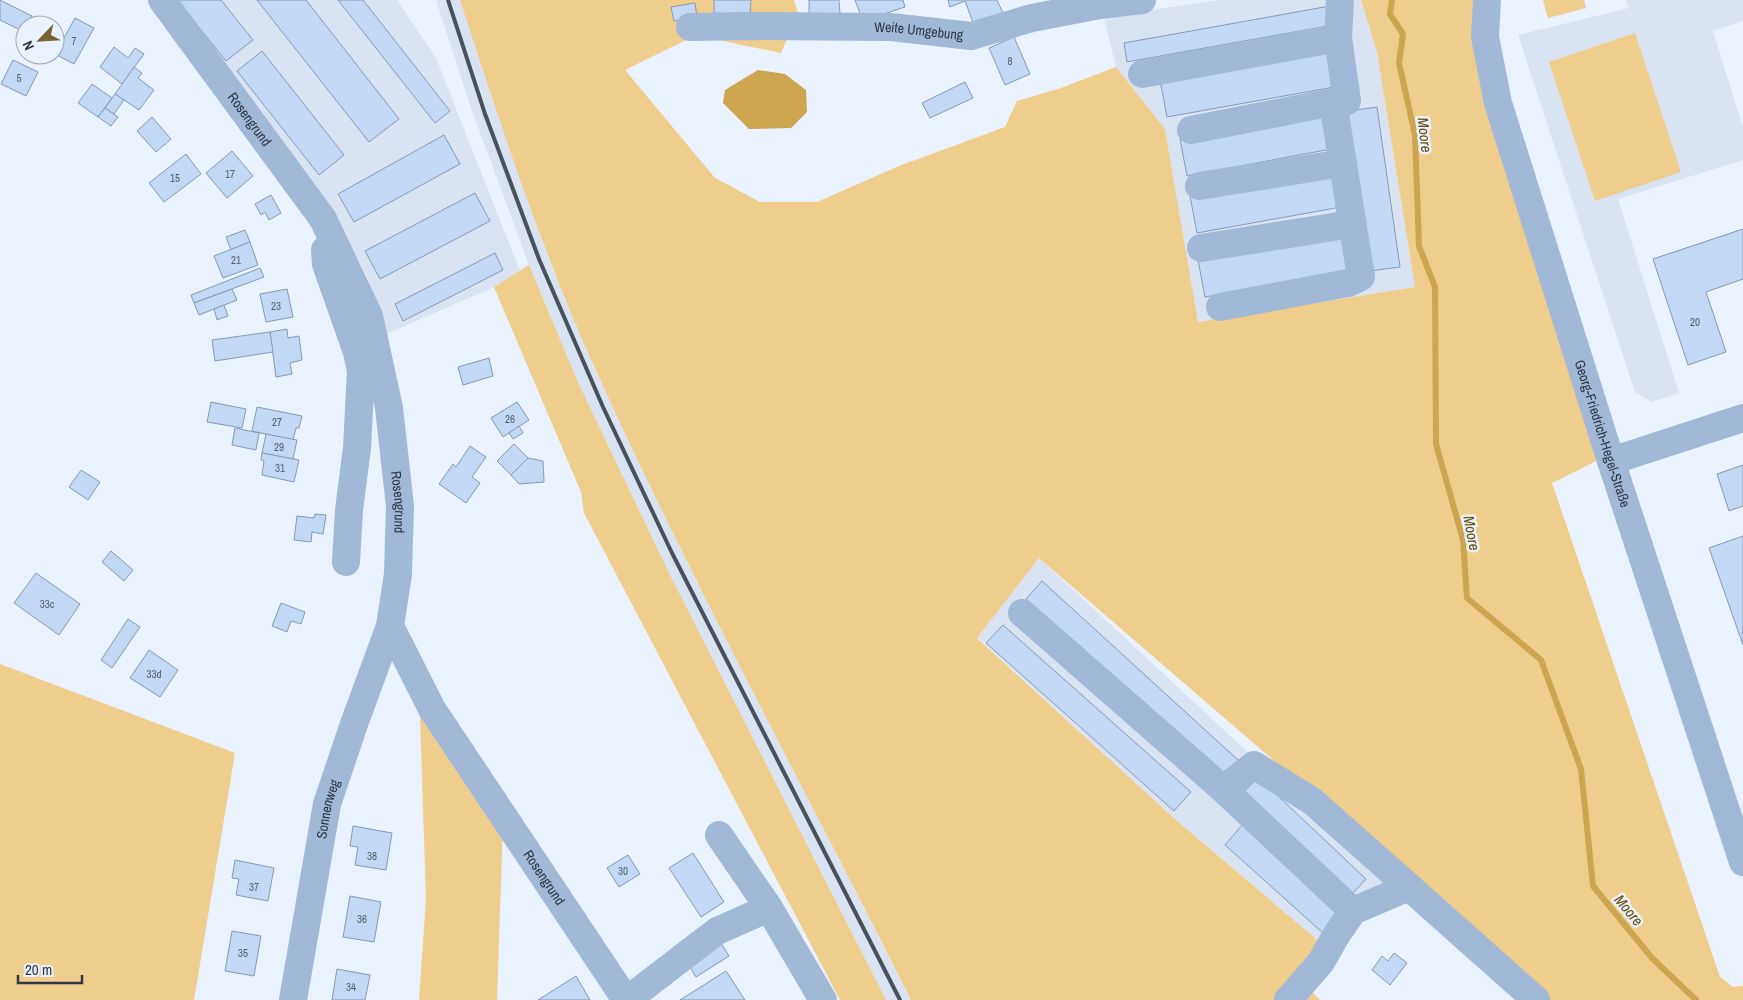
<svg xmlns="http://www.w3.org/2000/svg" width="1743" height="1000" viewBox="0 0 1743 1000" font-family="'Archivo Narrow',sans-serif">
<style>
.built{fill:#d9e3f1}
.green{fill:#efcd8c}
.water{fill:#cda44f}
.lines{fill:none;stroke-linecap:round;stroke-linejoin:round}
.stream{stroke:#cda44f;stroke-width:6}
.building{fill:#c3d8f4;stroke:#869ab5}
.minor{stroke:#a1b9d7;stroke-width:28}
.rail{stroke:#48515c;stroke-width:4}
.labels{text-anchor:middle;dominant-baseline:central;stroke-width:5;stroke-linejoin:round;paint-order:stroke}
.number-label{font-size:11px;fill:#545f6e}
.street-label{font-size:14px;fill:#2f3742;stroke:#e9f2fd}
.water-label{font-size:15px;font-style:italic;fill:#6b4f0c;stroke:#e9f2fd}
</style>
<rect width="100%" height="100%" fill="#e9f2fd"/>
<g class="built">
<polygon points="170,0 397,0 436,58 520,271 494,287 386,334 366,275 332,210"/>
<polygon points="436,0 460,0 493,101 551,265 596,372 695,578 911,1000 886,1000 669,573 577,380 529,265 471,108"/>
<polygon points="1220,0 1361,0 1377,52 1415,287 1198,322 1165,129 1116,67 1104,17"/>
<polygon points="1626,0 1743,0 1743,21 1713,31 1743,128 1743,160 1618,199 1679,393 1652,402 1635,392 1518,35 1629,8"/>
<polygon points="1039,558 1311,811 1388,886 1322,944 1177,821 977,637"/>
</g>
<g class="green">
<path d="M 460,0 L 794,0 L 798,13 L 781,53 L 718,40 L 688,39 L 625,70 L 715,178 L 760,202 L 817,202 L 899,166 L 1005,127 L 1017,101 L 1061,88 L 1116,67 L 1165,129 L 1198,322 L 1415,287 L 1377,52 L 1361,0 L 1477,0 L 1598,460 L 1552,483 L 1720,977 L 1733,987 L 1743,986 L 1743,1000 L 1548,1000 L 1322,802 L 1039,558 L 977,638 L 1177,821 L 1322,944 L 1299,979 L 1320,1000 L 911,1000 C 806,791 694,586 597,373 C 542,252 501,126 460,0 Z"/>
<polygon points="1543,0 1584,0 1586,8 1548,18"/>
<polygon points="1635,33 1681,172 1595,201 1549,62"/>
<polygon points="529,265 577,380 669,573 886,1000 840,1000 584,513 581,492 494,287"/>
<polygon points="0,664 235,753 194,1000 0,1000"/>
<polygon points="420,716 503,822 497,1000 419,1000 426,899"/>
</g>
<polygon class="water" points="758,70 785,74 806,90 807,112 791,128 749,129 723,103 725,90"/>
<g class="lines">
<polyline class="stream" points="1392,0 1390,14 1403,34 1399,63 1415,135 1419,246 1435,287 1436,444 1463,540 1467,598 1541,660 1581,769 1593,886 1652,958 1696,1000"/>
</g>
<g class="building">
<polygon points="0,0 32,16 28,25 25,25 24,32 0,20"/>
<polygon points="177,0 221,0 253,40 226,61"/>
<polygon points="257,0 306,0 399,119 369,142"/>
<polygon points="338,0 363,0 450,111 435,123"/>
<polygon points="714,0 751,0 750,15 714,13"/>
<polygon points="809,0 839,0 840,14 809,15"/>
<polygon points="855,0 903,0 905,7 863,21"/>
<polygon points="948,0 997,0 1003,13 974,25 965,1 950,7"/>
<polygon points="695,3 697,17 674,21 671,7"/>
<polygon points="1330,6 1333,25 1127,62 1124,43"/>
<polygon points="75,18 94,28 74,64 55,54"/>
<polygon points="1014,37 1030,74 1005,85 989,48"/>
<polygon points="114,47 128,58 135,48 144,54 122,84 100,67"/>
<polygon points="1327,50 1334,87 1167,117 1160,80"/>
<polygon points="262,51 344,155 319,175 237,71"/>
<polygon points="13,60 38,72 26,96 1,84"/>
<polygon points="134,67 142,73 138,78 154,90 139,110 115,94"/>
<polygon points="965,82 973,98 930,118 922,103"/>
<polygon points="92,84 112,98 98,117 78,103"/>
<polygon points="115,94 124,100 114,114 105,108"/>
<polygon points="1377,107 1400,267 1370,271 1348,111"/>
<polygon points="105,108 118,117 111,126 98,117"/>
<polygon points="1324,112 1331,149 1187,176 1180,139"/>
<polygon points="152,117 171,139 156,152 137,131"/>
<polygon points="444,135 460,164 354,222 338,194"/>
<polygon points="232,151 253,176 227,198 206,173"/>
<polygon points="186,154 201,174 164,202 149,183"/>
<polygon points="1334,170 1341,207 1197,233 1190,196"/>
<polygon points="475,193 490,221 380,279 365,251"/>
<polygon points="271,195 281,213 269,220 265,212 261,215 255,204"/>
<polygon points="1743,229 1743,279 1706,292 1726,352 1688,365 1653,259"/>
<polygon points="245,230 250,242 231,250 226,237"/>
<polygon points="1342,234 1349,271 1205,297 1198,260"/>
<polygon points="250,242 258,265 223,278 214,256"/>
<polygon points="495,253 503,270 403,321 395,304"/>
<polygon points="260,268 264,277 194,303 191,295"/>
<polygon points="232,289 237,300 199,315 194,303"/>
<polygon points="287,289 293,317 266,322 260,294"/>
<polygon points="224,305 228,316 217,320 214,309"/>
<polygon points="287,329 288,338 299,336 302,360 290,363 292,374 276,377 270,332"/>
<polygon points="270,332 273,352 215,361 212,340"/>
<polygon points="489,358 493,376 463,385 458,367"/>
<polygon points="211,402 246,409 242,428 207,422"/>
<polygon points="517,402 529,420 503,437 491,418"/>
<polygon points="257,407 302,416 299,428 296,428 293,440 252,431"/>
<polygon points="519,426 523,433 513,439 509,433"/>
<polygon points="235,428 259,433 256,450 232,445"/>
<polygon points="266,434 297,440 293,459 262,453"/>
<polygon points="514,444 528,458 511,475 497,461"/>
<polygon points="470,446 486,457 472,477 480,483 466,503 439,484 453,464 456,467"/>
<polygon points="262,453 299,460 294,482 262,475 264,461 261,460"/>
<polygon points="528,458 543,461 544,482 519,484 511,475"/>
<polygon points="1743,465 1743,506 1729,511 1717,474"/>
<polygon points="81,470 100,482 88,500 69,487"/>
<polygon points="315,514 326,515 323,534 312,532 311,542 294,540 297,516 314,518"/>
<polygon points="1743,536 1743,645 1709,548"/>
<polygon points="111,551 133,570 124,581 102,562"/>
<polygon points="36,573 80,604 59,635 14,603"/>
<polygon points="1042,581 1238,760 1222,778 1026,599"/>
<polygon points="281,603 305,612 301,624 291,621 287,632 272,626"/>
<polygon points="128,619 140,627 112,668 101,660"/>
<polygon points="1003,625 1191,792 1174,811 986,643"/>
<polygon points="149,650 178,670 160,697 130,678"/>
<polygon points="1258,777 1366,879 1352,894 1244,792"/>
<polygon points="1243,824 1342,914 1324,934 1225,845"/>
<polygon points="353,826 392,833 386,870 355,865 358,847 350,846"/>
<polygon points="693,853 724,902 701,917 669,868"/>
<polygon points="628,855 640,874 619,887 607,868"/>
<polygon points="235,860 274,868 268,901 236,895 239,879 232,878"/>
<polygon points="350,896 381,902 374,942 343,937"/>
<polygon points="232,931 261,936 254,976 225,971"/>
<polygon points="719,940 729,956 696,977 686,961"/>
<polygon points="1394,953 1407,963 1390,985 1372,970 1382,956 1388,961"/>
<polygon points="337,969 370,975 365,1000 332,1000"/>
<polygon points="726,971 745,1000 680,1000"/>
<polygon points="576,976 590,1000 538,1000"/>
</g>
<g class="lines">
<g class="minor">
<path id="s1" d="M 162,0 L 323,219 L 369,316 L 389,408 L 400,506 L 398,574 L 390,626 L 432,709 L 626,1000"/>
<path id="s2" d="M 1487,0 L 1485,37 L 1498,103 L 1611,461 L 1743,862"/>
<path id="s3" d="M 690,27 L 745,26 L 891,27 L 971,36 L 1032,18 L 1100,5 L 1142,0"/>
<polyline points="1142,74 1338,38"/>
<polyline points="1333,102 1347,101 1338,38 1340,0"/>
<polyline points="1191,130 1333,102 1361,277 1348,283 1220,307"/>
<polyline points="1199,186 1343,163"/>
<polyline points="1201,248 1352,224"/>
<polyline points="325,250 326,264 357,352 361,371 357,448 349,510 346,562"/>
<polyline points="1611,461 1743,418"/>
<polyline points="1022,613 1223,789 1353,911"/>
<polyline points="1223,789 1254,765 1312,801 1409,887"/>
<polyline points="719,835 769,908 823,1000"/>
<path id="s4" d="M 293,1000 L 327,804 L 354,724 L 390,626"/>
<polyline points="627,1000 717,931 769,908"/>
<polyline points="1288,1000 1321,962 1337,934 1353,911 1409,887 1536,1000"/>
</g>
<polyline class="rail" points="448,0 485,114 539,259 603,407 672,553 900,1000"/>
</g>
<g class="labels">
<g class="number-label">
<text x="74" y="41">7</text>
<text x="1010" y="61">8</text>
<text x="19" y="78">5</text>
<text x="230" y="174">17</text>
<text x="175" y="178">15</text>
<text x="236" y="260">21</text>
<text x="276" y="306">23</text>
<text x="1695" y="322">20</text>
<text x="510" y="419">26</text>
<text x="277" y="422">27</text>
<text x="279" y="447">29</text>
<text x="280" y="468">31</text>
<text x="47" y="604">33c</text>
<text x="154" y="674">33d</text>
<text x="372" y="856">38</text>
<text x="623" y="871">30</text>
<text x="254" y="887">37</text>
<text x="362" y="919">36</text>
<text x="243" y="953">35</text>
<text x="351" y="987">34</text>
</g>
<g class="street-label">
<text stroke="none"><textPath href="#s3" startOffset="229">Weite Umgebung</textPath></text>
<text stroke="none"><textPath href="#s1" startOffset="148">Rosengrund</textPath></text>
<text stroke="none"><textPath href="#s2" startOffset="451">Georg-Friedrich-Hegel-Straße</textPath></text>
<text stroke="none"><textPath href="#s1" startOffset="568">Rosengrund</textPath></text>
<text stroke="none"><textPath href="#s4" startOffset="194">Sonnenweg</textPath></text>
<text stroke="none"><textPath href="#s1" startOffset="988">Rosengrund</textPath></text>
</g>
<g class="water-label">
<text transform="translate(1425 135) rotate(83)">Moore</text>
<text transform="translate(1472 533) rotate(79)">Moore</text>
<text transform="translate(1629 910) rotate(50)">Moore</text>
</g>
</g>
<g transform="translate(40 40) rotate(245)"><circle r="24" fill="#e9f2fd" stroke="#9fa7b2"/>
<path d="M0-4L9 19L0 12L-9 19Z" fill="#796132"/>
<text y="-8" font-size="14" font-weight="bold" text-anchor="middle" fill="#2f3742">N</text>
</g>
<path d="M18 975v8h64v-8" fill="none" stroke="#2f3742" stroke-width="2.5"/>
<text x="25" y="975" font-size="15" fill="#2f3742" stroke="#e9f2fd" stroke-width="4" paint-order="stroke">20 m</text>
</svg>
